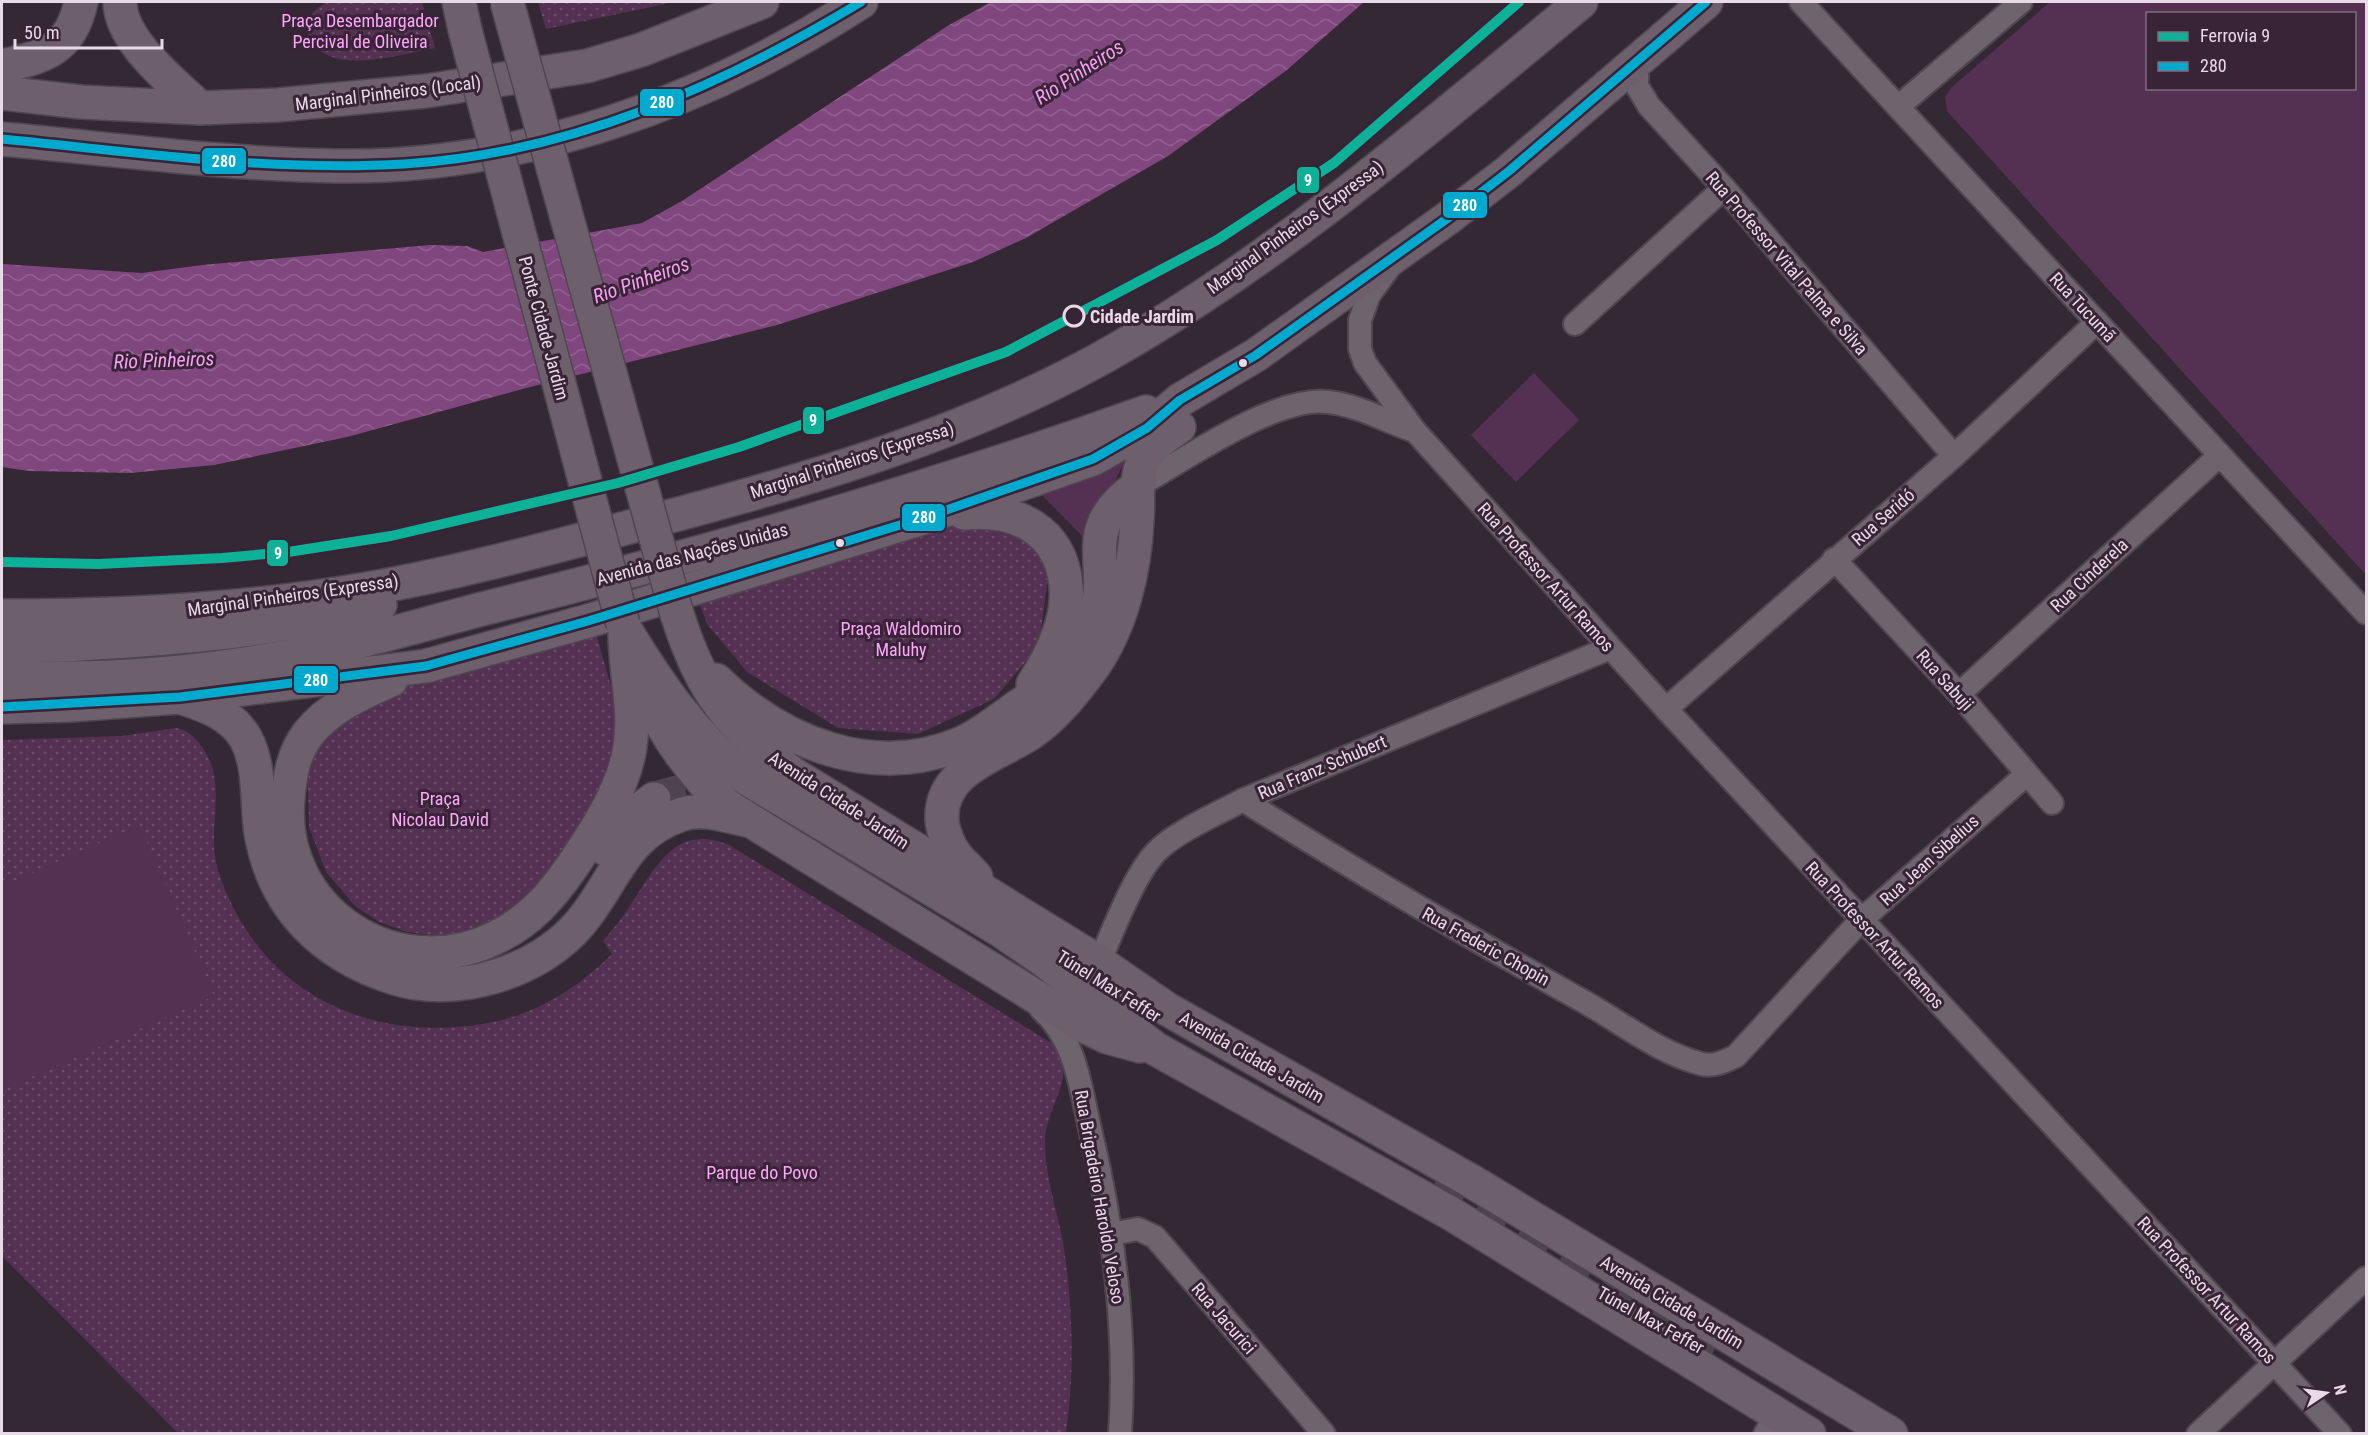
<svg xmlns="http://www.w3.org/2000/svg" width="2368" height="1435" viewBox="0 0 2368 1435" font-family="'Roboto Condensed',sans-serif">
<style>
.grass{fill:url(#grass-dots)}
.garden{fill:#543152;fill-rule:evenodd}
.water{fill:url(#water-waves)}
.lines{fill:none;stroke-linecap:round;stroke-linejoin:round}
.highway-tunnel{stroke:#4e434e;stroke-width:33;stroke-dasharray:33 16;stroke-linecap:butt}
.minor-casing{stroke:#4f464f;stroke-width:26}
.highway-casing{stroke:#4f464f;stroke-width:36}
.minor{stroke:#6e646e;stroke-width:22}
.highway{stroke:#6e5f6d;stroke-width:33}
.highway-bridge-casing{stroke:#4f464f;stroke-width:36;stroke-linecap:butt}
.highway-bridge{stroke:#6e5f6d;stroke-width:33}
.bus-1-casing{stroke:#382337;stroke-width:14}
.bus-1{stroke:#00a9ce;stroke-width:9}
.rail-1-casing{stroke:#382337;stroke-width:15}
.rail-1{stroke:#0db197;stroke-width:10}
.stop-dot{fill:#382337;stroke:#e8dbe7;stroke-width:3}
.bus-dot{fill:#e8dbe7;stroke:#382337;stroke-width:2}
.labels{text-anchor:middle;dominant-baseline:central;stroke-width:6;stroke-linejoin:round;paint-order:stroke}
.park-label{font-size:18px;fill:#ffa8fb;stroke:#382337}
.street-label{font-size:18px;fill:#e8dbe7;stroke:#382337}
.stop-label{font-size:18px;font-weight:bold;fill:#e8dbe7;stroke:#382337;text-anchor:start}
.water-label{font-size:20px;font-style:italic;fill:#f7a0f3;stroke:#382337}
.line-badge{stroke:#382337;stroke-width:2}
.badge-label{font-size:16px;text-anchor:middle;font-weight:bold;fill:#fff}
</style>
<defs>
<pattern id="grass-dots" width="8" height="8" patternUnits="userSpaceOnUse" patternTransform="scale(1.5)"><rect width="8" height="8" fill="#543152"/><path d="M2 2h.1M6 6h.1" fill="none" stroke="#6d4e6b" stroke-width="1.8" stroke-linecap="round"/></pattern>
<pattern id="water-waves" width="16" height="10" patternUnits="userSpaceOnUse" patternTransform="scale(1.5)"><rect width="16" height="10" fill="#80477f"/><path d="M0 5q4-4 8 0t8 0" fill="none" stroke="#926191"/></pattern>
</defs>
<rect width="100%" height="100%" fill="#332833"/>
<g class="grass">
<path d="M 326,2 L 422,2 L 435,48 C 400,54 325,79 308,35 C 302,19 315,10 326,2 Z"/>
<polygon points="538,2 675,2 546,29"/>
<polygon points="969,520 1019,530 1049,569 1039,646 994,699 918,734 838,728 747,672 707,624 699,602"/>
<polygon points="594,626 614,697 616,733 613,751 598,791 554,870 523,906 470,933 438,936 407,932 379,922 355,906 326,872 309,827 308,781 311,766 324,736 367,696"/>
<path d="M 176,728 C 194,730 209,754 213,770 C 221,803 208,837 218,870 C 256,989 363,1043 482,1024 C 534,1016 575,990 612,954 L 603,941 C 612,930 622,919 629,907 C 655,869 674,822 729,845 L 1053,1044 C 1081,1074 1044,1109 1045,1143 C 1045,1176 1057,1209 1063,1242 C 1073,1306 1075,1369 1066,1433 L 178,1433 L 2,1256 L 2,740 L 121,736 Z"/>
</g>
<g class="garden">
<path d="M 2050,2 L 2366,2 L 2366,575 L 1947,111 L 1945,97 L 1952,87 ZM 2148,14 L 2354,14 L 2354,88 L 2148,88 Z"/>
<polygon points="1534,373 1579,420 1516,482 1471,435"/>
<polygon points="1131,446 1088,542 1036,489"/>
<polygon points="140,825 214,996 2,1090 2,886"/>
</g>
<polygon class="water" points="991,2 1364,2 1287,70 1168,156 1026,238 973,262 777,325 530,387 347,437 214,465 131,473 29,471 2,467 2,264 142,273 202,265 430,245 467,246 483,252 642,223 682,201 949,25"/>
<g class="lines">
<g class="highway-tunnel">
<path d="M 654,799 C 681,789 703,786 731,794"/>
<polyline points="1434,1184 1716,1347"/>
</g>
<g class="minor-casing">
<g id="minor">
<polyline points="1801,2 2366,613"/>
<polyline points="1637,63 1637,86 1649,106 1724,188 1954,456"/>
<polyline points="1899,106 2021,2"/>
<polyline points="1388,269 1369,295 1360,320 1360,349 1365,363 1415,431 1666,709 2340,1434"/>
<polyline points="1575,324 1724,188"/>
<path d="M 1138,486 C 1184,460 1276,395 1328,402 C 1358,405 1387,422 1415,431"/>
<polyline points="1834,559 1959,694 2052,803"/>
<polyline points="1959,694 2220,455"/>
<polyline points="1666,709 1954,456 2097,322"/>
<path d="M 1243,800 C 1354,870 1467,936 1581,1000 C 1620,1021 1658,1053 1702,1064 C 1714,1067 1725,1061 1736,1056 L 1861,920 L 2027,774"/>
<path d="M 1099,962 C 1113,932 1133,876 1156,852 C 1175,832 1219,813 1243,800 L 1610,648"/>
<path d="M 1041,1009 C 1076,1040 1080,1086 1090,1129 C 1114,1229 1127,1331 1120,1434"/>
<polyline points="1111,1234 1138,1229 1155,1237 1324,1434"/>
<polyline points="1765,1434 1777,1414"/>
<polyline points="2198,1434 2366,1278"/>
</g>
</g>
<g class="highway-casing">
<g id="highway">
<path d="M 120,2 C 120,41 173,82 200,108"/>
<polyline points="459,2 465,30"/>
<path d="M 2,66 C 45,57 71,49 81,2"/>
<polyline points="2,93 81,102 200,108 278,105 426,91 587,66 641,50 762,2"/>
<path d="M 2,139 C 112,149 224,164 336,166 C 521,169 707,102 861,2"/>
<path d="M 964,513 C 1015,508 1061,529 1066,586 C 1069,620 1051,657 1033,684"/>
<path d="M 677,614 C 702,693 728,724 793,774 L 1099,962 L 1167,1009 L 1471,1181 L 1891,1434"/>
<path d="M 2,616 C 124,616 246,610 367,589 C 464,572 560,545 656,520 C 808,480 959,436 1098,360 C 1273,263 1427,129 1581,2"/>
<path d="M 625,629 C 659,685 694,736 746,778 L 1000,930 L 1045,961 L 1156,1049 L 1450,1213 L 1809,1434"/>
<path d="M 2,646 C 28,644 54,646 80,644 C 184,638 278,630 380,605"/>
<path d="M 2,676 C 104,683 226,671 326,649 C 384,637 441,619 498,605 C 717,551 933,488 1146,412"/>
<path d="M 391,680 C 361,693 328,708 308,734 C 293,754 290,775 288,798 C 277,910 395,987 495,938 C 530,921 551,897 573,865 C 596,831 624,788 630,747 C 636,709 625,672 625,634"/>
<path d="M 716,680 C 781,743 873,780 960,744 C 981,735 999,720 1017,707 C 1050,685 1080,659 1094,620 C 1115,562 1073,532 1138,486"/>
<path d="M 645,689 C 663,734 691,772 727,806 L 1080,1024 L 1107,1037 L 1140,1046"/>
<path d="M 183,698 C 207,706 233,715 246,739 C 261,767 256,802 261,833 C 274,908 323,955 394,978 C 456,998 540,972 581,922 C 615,881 624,834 680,815 C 701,807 726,816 747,820"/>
<polyline points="2,707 72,705 180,697 426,666 588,621 929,516 1093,459 1147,428 1180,400 1256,355 1448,218 1509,171 1706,2"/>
<polyline points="606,849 625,821 654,799"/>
<path d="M 976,877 C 970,870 963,864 957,857 C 949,847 943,832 942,820 C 939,770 996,756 1031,733 C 1055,717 1076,690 1093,667 C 1122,626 1135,569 1137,520 C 1139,500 1135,480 1143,461 C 1149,446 1166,436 1179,427"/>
</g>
</g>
<use href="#minor" class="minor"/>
<use href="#highway" class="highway"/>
<g class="highway-bridge-casing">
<g id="highway-bridge">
<polyline points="507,2 677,614"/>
<polyline points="465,30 623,624"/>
</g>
</g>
<use href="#highway-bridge" class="highway-bridge"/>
<g class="bus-1-casing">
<g id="bus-1">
<path d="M 2,139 C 135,152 270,172 404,164 C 569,154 722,86 861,2"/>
<polyline points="2,707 180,697 426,666 588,621 929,516 1093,459 1147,428 1180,400 1256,355 1448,218 1509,171 1706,2"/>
</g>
</g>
<use href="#bus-1" class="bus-1"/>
<g class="rail-1-casing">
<polyline id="rail-1" points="2,562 99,564 222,558 288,552 391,536 618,483 739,447 1006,352 1217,240 1334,163 1519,2"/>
</g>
<use href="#rail-1" class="rail-1"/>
</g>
<circle class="stop-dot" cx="1074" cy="316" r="10"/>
<g class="bus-dot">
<circle cx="1243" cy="363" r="5"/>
<circle cx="840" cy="543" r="5"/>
</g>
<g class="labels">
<g class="park-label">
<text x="360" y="20">Praça Desembargador<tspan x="360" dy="21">Percival de Oliveira</tspan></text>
<text x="901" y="628">Praça Waldomiro<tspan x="901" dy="21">Maluhy</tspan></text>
<text x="440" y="798">Praça<tspan x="440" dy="21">Nicolau David</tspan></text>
<text x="762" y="1172">Parque do Povo</text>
</g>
<g class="street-label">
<text transform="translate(388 93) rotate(-7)">Marginal Pinheiros (Local)</text>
<text transform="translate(1295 227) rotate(-36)">Marginal Pinheiros (Expressa)</text>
<text transform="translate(1787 263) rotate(49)">Rua Professor Vital Palma e Silva</text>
<text transform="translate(2083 307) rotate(47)">Rua Tucumã</text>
<text transform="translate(544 328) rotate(75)">Ponte Cidade Jardim</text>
<text transform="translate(852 460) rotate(-18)">Marginal Pinheiros (Expressa)</text>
<text transform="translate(1883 517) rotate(-41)">Rua Seridó</text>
<text transform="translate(692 554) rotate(-15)">Avenida das Nações Unidas</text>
<text transform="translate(2089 575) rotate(-43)">Rua Cinderela</text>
<text transform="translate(1546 577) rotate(48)">Rua Professor Artur Ramos</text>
<text transform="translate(293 595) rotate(-8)">Marginal Pinheiros (Expressa)</text>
<text transform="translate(1945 680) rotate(48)">Rua Sabuji</text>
<text transform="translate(1322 767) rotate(-23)">Rua Franz Schubert</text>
<text transform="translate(839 800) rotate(33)">Avenida Cidade Jardim</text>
<text transform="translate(1929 860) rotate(-42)">Rua Jean Sibelius</text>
<text transform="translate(1875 935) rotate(47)">Rua Professor Artur Ramos</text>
<text transform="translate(1486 946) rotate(29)">Rua Frederic Chopin</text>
<text transform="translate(1109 986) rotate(32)">Túnel Max Feffer</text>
<text transform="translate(1252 1057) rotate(30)">Avenida Cidade Jardim</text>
<text transform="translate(1100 1197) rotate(80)">Rua Brigadeiro Haroldo Veloso</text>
<text transform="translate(2207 1290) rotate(47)">Rua Professor Artur Ramos</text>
<text transform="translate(1672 1302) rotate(31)">Avenida Cidade Jardim</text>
<text transform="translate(1224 1318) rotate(49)">Rua Jacurici</text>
<text transform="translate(1651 1320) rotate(29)">Túnel Max Feffer</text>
</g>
<g class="stop-label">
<text x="1090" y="316">Cidade Jardim</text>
</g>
<g class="water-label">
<text transform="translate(1079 72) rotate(-33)">Rio Pinheiros</text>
<text transform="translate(641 280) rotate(-20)">Rio Pinheiros</text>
<text transform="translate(164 360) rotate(-2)">Rio Pinheiros</text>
</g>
</g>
<g class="line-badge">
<rect x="639" y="88" width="46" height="29" rx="6" fill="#00a9ce"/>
<rect x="201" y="147" width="46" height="28" rx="6" fill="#00a9ce"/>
<rect x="1296" y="166" width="24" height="28" rx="6" fill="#0db197"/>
<rect x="1442" y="191" width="46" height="28" rx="6" fill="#00a9ce"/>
<rect x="802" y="406" width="23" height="29" rx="6" fill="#0db197"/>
<rect x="901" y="503" width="45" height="29" rx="6" fill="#00a9ce"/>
<rect x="266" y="539" width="23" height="28" rx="6" fill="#0db197"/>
<rect x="293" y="665" width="46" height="29" rx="6" fill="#00a9ce"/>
</g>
<g class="badge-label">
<text x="662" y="108">280</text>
<text x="224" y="167">280</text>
<text x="1308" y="186">9</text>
<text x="1465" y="211">280</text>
<text x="813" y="426">9</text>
<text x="924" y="523">280</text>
<text x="278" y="559">9</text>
<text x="316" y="686">280</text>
</g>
<rect width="2368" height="1435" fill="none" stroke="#e8dbe7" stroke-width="6"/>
<rect x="2146" y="12" width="210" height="78" fill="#382337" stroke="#7e6d7d" stroke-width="1.5"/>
<rect x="2158" y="32" width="30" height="9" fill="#0db197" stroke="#7e6d7d" stroke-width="1.5"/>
<text x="2200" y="42" font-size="18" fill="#e8dbe7">Ferrovia 9</text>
<rect x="2158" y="62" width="30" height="9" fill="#00a9ce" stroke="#7e6d7d" stroke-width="1.5"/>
<text x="2200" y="72" font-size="18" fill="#e8dbe7">280</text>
<g transform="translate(2326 1393) rotate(77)" stroke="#382337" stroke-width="4.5" paint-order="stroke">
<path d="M0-4.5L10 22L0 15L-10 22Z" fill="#e8dbe7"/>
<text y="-9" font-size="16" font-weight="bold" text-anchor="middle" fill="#e8dbe7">N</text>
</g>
<path d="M15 39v9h147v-9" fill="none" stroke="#e8dbe7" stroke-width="3"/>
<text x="24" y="39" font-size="18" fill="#e8dbe7" stroke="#382337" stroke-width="4.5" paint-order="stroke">50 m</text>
</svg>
